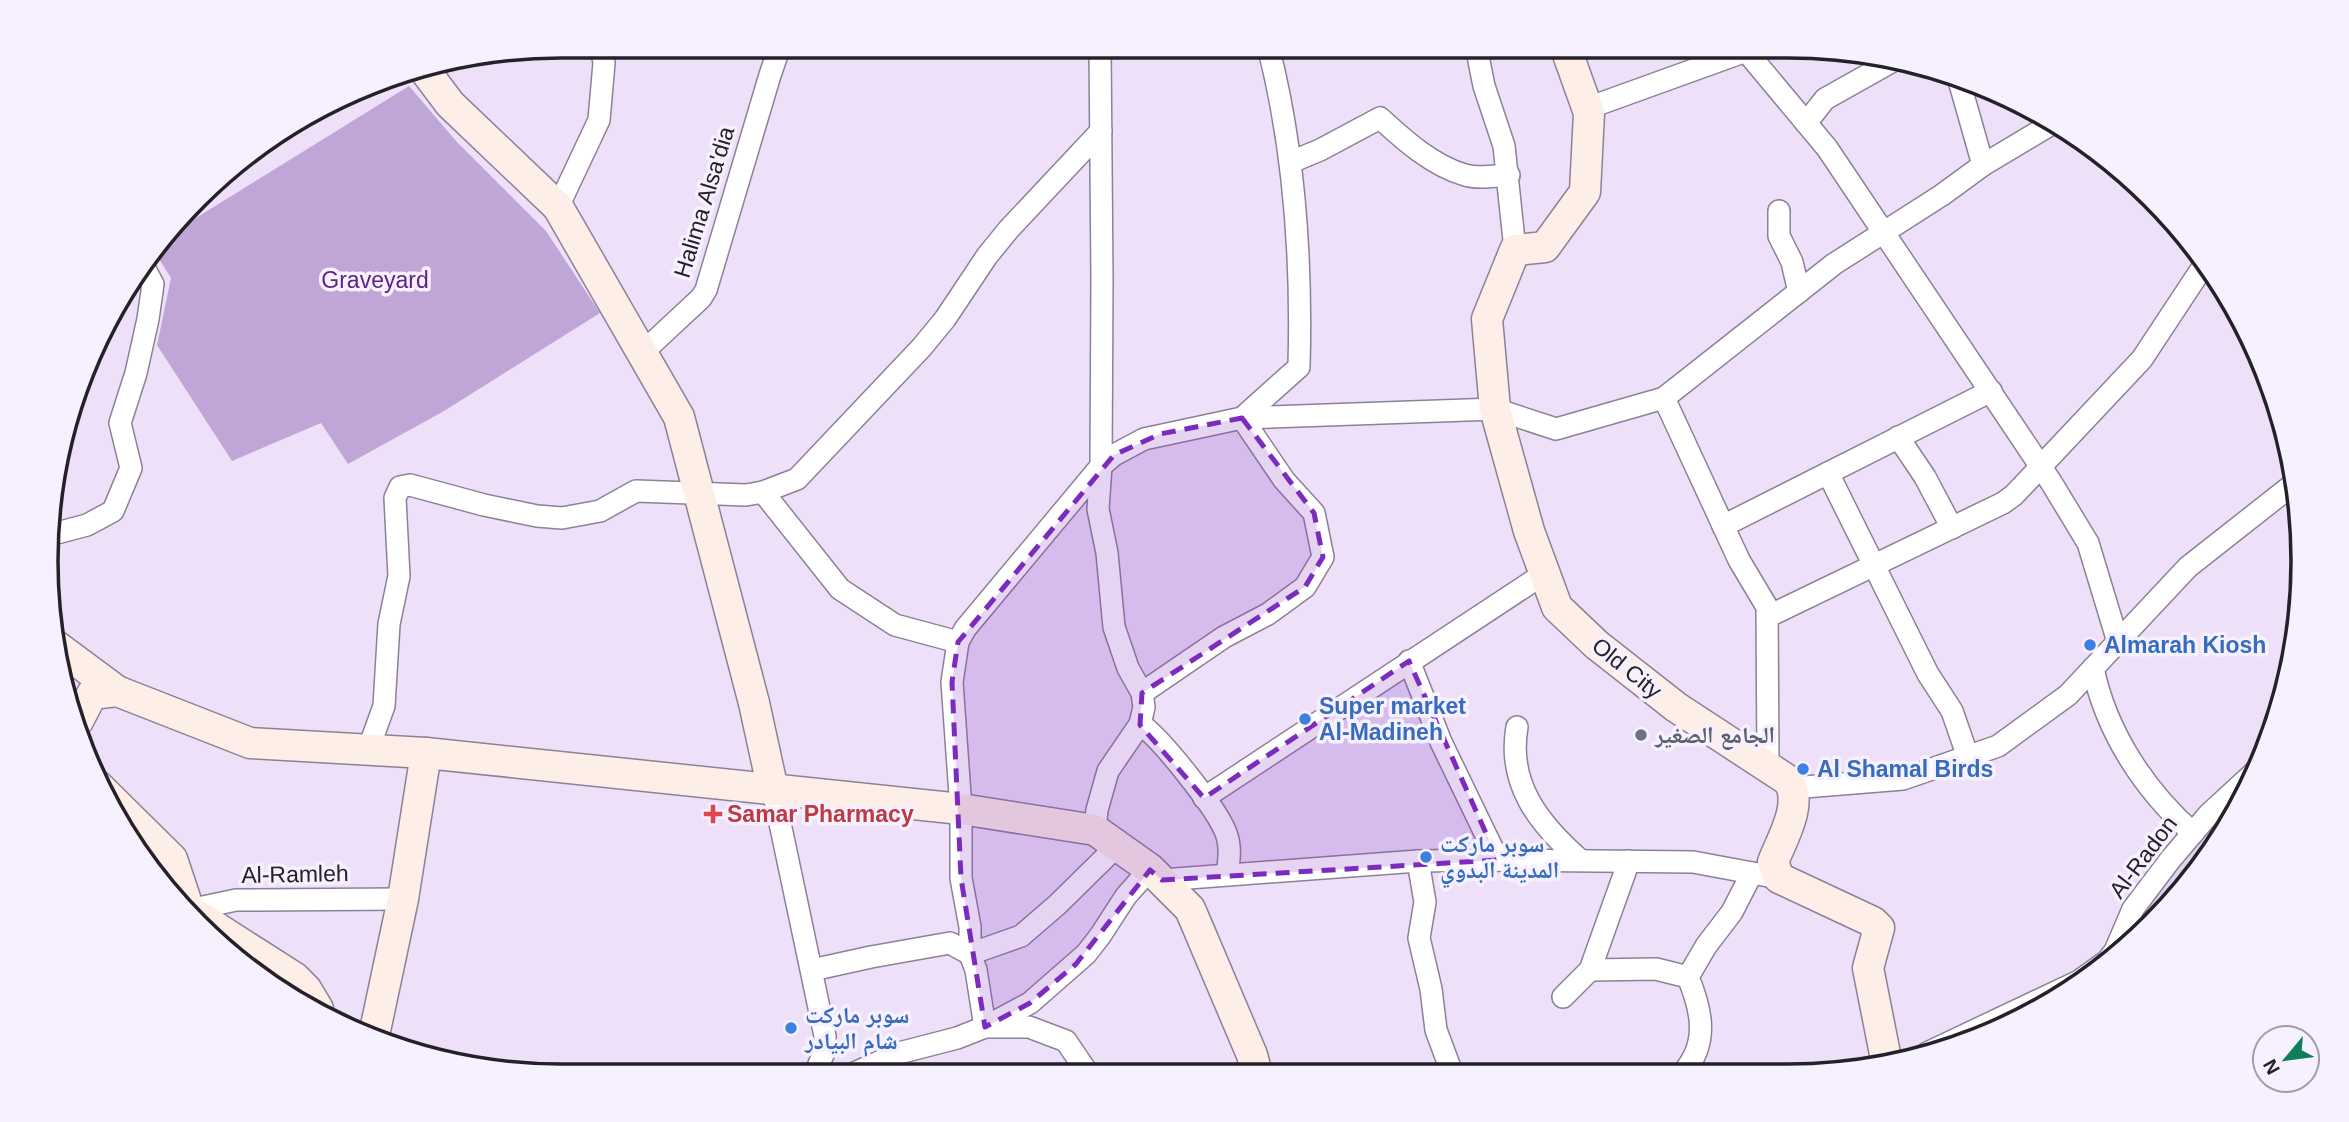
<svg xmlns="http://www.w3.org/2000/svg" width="2349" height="1122" viewBox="0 0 2349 1122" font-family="Helvetica,'Noto Naskh Arabic',sans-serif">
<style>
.built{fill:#e2d3f1}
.green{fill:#c0a6d7}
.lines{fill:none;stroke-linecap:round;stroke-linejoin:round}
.street-casing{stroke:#8c8197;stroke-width:24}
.secondary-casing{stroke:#8c8197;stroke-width:33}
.street{stroke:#fff;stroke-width:21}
.secondary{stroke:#fdeee8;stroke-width:30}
.marked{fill:#7b2cbf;fill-opacity:0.2;stroke:#7b2cbf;stroke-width:5;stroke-dasharray:14 9;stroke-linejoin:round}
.shop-dot{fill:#3f7fe0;stroke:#f7f0fe;stroke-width:2.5}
.worship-dot{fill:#6b7280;stroke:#f7f0fe;stroke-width:2.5}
.health-dot{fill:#e0444e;stroke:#f7f0fe;stroke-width:2.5}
.labels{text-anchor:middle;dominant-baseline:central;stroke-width:7;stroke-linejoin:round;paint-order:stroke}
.street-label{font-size:23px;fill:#252129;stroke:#f7f0fe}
.park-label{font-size:23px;fill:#5d2481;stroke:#f7f0fe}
.shop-label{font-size:23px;font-weight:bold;fill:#366cbe;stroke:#f7f0fe;text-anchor:start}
.worship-label{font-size:23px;font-weight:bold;fill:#5b616d;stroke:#f7f0fe;text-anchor:start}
.health-label{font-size:23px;font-weight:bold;fill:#be3a42;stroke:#f7f0fe;text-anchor:start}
.rim{fill:none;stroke:#252129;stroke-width:3.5}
</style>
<rect width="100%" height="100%" fill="#ede0f8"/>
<polygon class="built" points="2248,787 2197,874 2102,970 2188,836"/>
<polygon class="green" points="409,86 456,141 546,231 600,313 444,411 348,464 321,423 232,461 157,345 171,278 154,251 170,234"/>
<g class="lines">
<g class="street-casing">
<g id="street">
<polyline points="1476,46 1484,86 1504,146 1515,250"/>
<polyline points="1958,77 1983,165"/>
<polyline points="1588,108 1746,51 1827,148 2051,482 2088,543 2118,642"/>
<polyline points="1806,123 1825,99 1898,58"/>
<path d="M 1291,162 L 1320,150 L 1380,118 C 1404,140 1433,166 1465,175 C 1478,179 1495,176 1509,175"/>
<polyline points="558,207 599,120 604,63 601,46"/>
<polyline points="1779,211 1779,236 1792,262 1799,292"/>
<polyline points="643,352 701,298 706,290 770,75 780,46"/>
<polyline points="1664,398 1739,560 1767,607 1768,766"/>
<polyline points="1898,437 1925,477 1952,528"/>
<polyline points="1828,473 1928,674 1952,711 1968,757"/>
<polyline points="763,492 840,589 895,625 958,642"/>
<polyline points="1723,526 1991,391"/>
<polyline points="53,534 87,525 113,511 131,468 120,423 136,373 148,319 153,284 142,264"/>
<polyline points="1769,616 2003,503 2014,495 2142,359 2206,262"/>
<polyline points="1409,661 1441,742 1498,860"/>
<path d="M 2093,668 C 2106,732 2145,791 2193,833"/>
<path d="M 1142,693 L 1224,637 L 1268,614 L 1305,587 L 1323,557 L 1314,513 L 1284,480 L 1242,418 L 1299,367 C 1302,258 1295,151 1268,46"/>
<path d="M 1140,724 C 1161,738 1220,812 1227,836 C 1231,848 1229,862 1227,874"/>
<path d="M 1517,727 C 1507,784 1539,824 1580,860"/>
<polyline points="368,750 384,706 389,624 399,576 395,498 400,487 410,485 484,505 537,516 562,518 600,511 636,491 746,495 763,492 797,479 922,347 945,319 987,256 1009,229 1101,131"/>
<polyline points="1792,788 1903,779 1998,746 2068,695 2188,567 2296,482"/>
<polyline points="773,790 825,1036 825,1050 814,1076"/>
<polyline points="1204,798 1545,573"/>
<polyline points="1095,830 1097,810 1108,771 1140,724 1144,707 1142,693 1128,668 1114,627 1107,553 1098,509 1101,466 1102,279 1100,46"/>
<polyline points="1418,861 1425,902 1419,938 1431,989 1436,1030 1452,1073"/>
<polyline points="1162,880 1418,861 1498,860 1693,862 1779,878"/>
<polyline points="189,910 236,900 403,899"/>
<polyline points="812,970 871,957 950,943 970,954 1021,936 1057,905 1116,847"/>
<polyline points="1590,970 1656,969 1688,977"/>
<polyline points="1563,997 1590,970 1629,861"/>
<polyline points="1927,1053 2079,981 2107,961 2115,951 2133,909 2170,860 2209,814 2258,769"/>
<path d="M 1683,1073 C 1709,1043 1702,1011 1688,977 L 1706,946 L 1732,912 L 1752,873"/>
<polyline points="850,1075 899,1053 957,1038 985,1027 1030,1003 1086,954 1100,936 1126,896 1150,869"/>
<polyline points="1089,1075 1066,1041 1029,1027 985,1027 976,970 970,954 970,927 961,878 961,809 952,682 958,642 965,629 1101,466 1114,455 1144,439 1242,418 1495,409 1556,429 1664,398 1834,264 1942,195 1983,165 2055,122"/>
</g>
</g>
<g class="secondary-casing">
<g id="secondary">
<path d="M 1565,46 L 1589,113 L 1585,192 L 1545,247 L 1515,250 L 1487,319 L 1495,409 L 1529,531 L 1557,607 L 1597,645 L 1676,707 L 1789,781 C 1803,805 1782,839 1773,862 L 1779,878 L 1873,922 L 1879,928 L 1868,968 L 1887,1064"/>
<polyline points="423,68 450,104 558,207 679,417 754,703 773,790"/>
<polyline points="55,645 117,691 250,743 426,753 961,809 1095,830 1150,869 1190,909 1252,1055 1257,1074"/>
<polyline points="78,721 92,694 117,691"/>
<polyline points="98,786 172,859 189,910 295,978 306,989 318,1009"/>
<polyline points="373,1040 403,899 426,753"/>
</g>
</g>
<use href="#street" class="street"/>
<use href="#secondary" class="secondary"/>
</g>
<path class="marked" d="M 1242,418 L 1314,513 L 1323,557 L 1305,587 L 1142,693 L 1140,725 L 1204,798 L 1409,661 L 1498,860 L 1162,880 L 1150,870 L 1076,964 L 1030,1003 L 985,1027 L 961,878 L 952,682 L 958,642 L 1114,455 L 1160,434 Z"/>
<g class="shop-dot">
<circle cx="2090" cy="645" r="7"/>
<circle cx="1305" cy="719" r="7"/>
<circle cx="1803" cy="769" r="7"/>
<circle cx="1426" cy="857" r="7"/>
<circle cx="791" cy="1028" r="7"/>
</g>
<circle class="worship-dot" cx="1641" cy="735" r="7"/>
<path class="health-dot" d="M709.5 803.5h7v7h7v7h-7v7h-7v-7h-7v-7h7z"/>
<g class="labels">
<g class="street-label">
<text transform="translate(704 202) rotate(-73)">Halima Alsa'dia</text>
<text transform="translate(1627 668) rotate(39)">Old City</text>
<text transform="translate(2143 857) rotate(-53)">Al-Radon</text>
<text transform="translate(295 874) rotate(-1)">Al-Ramleh</text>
</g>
<g class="park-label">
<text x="375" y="280">Graveyard</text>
</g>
<g class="shop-label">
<text x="2104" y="645">Almarah Kiosh</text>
<text x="1319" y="706">Super market<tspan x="1319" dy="26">Al-Madineh</tspan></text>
<text x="1817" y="769">Al Shamal Birds</text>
<text x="1440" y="844">سوبر ماركت<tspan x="1440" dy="26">المدينة البدوي</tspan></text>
<text x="805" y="1015">سوبر ماركت<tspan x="805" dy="26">شام البيادر</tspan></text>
</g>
<g class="worship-label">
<text x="1655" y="735">الجامع الصغير</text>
</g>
<g class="health-label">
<text x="727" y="814">Samar Pharmacy</text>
</g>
</g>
<path d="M0 0H2349V1122H0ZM561 58H1788A503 503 0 0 1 2291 561V561A503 503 0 0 1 1788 1064H561A503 503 0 0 1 58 561V561A503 503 0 0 1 561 58Z" fill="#f7f0fe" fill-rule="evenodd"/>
<path class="rim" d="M561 58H1788A503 503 0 0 1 2291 561V561A503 503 0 0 1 1788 1064H561A503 503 0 0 1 58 561V561A503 503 0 0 1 561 58Z"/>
<g transform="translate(2286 1059) rotate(241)"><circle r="33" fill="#f7f0fe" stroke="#a39da9" stroke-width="2"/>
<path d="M0-5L12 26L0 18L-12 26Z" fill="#107e5a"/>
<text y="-10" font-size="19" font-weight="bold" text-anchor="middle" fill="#252129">N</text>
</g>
</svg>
